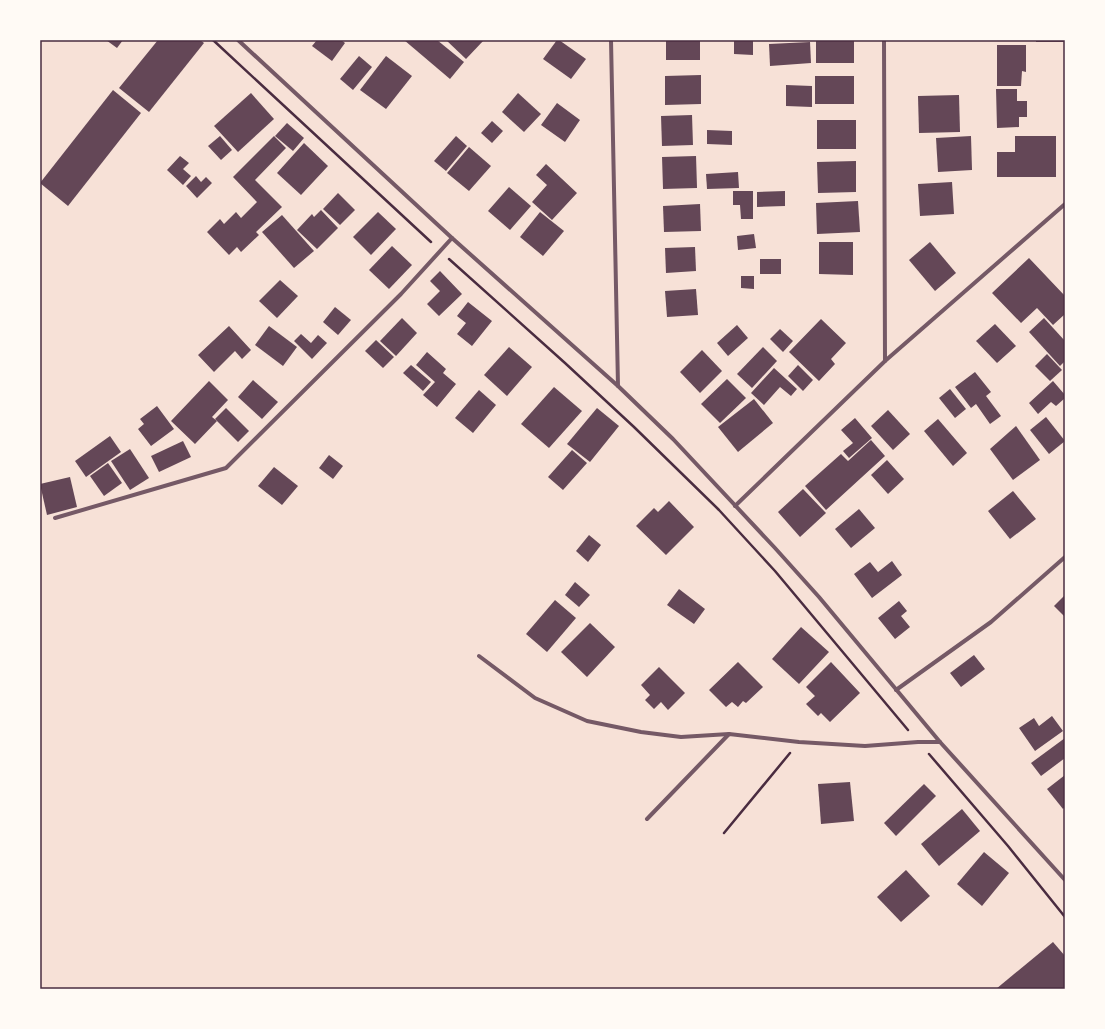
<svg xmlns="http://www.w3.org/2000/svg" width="1105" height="1029" viewBox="0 0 1105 1029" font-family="'DejaVu Sans',sans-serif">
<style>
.building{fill:#644757}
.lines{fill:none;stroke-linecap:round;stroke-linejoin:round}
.path{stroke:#4a2c40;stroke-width:2.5}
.minor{stroke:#755966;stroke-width:4}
.neatline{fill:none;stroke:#4a2c40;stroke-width:1.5}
</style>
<rect width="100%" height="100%" fill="#f7e1d7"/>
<g class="building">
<polygon points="106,40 123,40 117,48"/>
<polygon points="158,40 200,40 204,43 149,112 119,88"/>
<polygon points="317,40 341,40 345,43 332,61 312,46"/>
<polygon points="404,40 437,40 464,62 450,79"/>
<polygon points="446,40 484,40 466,59"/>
<polygon points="557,40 559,40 586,59 571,79 543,59"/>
<rect x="666" y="40" width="34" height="20"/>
<polygon points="734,40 753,40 753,55 734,54"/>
<rect x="816" y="40" width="38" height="23"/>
<rect x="1036" y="40" width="29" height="2"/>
<polygon points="810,42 811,63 770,66 769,44"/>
<polygon points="997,45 1026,45 1026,72 1022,71 1021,86 997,86"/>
<polygon points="359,56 372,67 353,90 340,79"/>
<polygon points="386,56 412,76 386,109 360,90"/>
<polygon points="701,75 701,104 665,105 665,76"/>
<rect x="815" y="76" width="39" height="28"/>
<polygon points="786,85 812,86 812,107 786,106"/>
<polygon points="996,89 1017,89 1017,101 1027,101 1027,117 1019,117 1019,127 997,128"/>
<polygon points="113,90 141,113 68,206 40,183"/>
<polygon points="251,93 274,119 238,152 214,126"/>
<polygon points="518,93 541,114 524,132 502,112"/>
<polygon points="959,95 960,132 919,133 918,96"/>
<polygon points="557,103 580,120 565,142 541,125"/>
<polygon points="692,115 693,145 662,146 661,116"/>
<rect x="817" y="120" width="39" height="29"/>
<polygon points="492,121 503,131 492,143 481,133"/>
<polygon points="287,123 304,138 293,151 275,136"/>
<polygon points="707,130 732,131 732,145 707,144"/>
<polygon points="220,136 232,150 221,160 208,146"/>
<polygon points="274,136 286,148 255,180 282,207 256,232 259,235 241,252 237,247 229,255 207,232 220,219 224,224 236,212 241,218 257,202 233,177"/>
<polygon points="456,136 467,146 446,171 434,161"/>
<polygon points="971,136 972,170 938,172 936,138"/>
<polygon points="1015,136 1056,136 1056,177 997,177 997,152 1015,152"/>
<polygon points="304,143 328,166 301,195 277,173"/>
<polygon points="469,147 491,166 469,191 447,173"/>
<polygon points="180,156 189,163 183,169 191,176 183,185 167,170"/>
<polygon points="696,156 697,188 663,189 662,157"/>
<polygon points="856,161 856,192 818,193 817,162"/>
<polygon points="546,164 577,193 552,220 532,202 547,185 536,175"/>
<polygon points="738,172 739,188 707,189 706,174"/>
<polygon points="196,176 201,182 206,177 212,183 197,198 186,186"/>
<polygon points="952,182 954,214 920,216 918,184"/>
<polygon points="509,187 531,206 510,230 488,211"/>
<polygon points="733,191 753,191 753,219 741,219 740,205 733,205"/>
<polygon points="785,191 785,206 757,207 757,192"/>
<polygon points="338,193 355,210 340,225 323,209"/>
<polygon points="858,201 860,232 817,234 816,203"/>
<polygon points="700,204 701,231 664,232 663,206"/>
<polygon points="321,210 338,228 317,249 297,230 312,214 314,217"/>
<polygon points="378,212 396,229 371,255 353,237"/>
<polygon points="540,212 564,231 543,256 520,237"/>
<polygon points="282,215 314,251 294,268 262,232"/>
<polygon points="754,234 756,248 738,250 737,236"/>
<polygon points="819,242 853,242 853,275 819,274"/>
<polygon points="930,242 956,273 935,291 909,260"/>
<polygon points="392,246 412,265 389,289 369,270"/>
<polygon points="695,247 696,271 666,273 665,248"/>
<polygon points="1029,258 1065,296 1065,314 1053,325 1037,308 1021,323 992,293"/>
<rect x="760" y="259" width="21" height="15"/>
<polygon points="440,271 462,294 439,316 427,304 440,291 430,281"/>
<polygon points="741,276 754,276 754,289 741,288"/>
<polygon points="280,280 298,296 277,318 259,301"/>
<polygon points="696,289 698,315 667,317 665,291"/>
<polygon points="468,302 492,321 472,346 457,334 466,323 457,316"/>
<polygon points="335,307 351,320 338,335 323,322"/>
<polygon points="402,318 417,333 396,356 380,341"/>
<polygon points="1044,318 1065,341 1065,361 1060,366 1029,332"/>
<polygon points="821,319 846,343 831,359 835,364 819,381 789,352"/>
<polygon points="995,324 1016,346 997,363 976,341"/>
<polygon points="737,325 748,338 728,356 717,343"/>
<polygon points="229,326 251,350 242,359 235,351 214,372 198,355"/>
<polygon points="269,326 297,347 283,366 255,345"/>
<polygon points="780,329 793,341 783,352 770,339"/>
<polygon points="301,334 311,343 318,335 327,343 312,359 294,341"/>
<polygon points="376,340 394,357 383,368 365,351"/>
<polygon points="509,347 532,367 507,396 484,375"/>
<polygon points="763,347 777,361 752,388 737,374"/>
<polygon points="702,350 722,371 700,393 680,372"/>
<polygon points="427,352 446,369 443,373 456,384 437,407 423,395 435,382 416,365"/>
<polygon points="1047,354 1062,370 1050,381 1035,366"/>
<polygon points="411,365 431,382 423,391 403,373"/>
<polygon points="798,365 813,380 803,391 788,376"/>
<polygon points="774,368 797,389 791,396 780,387 764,405 751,393"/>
<polygon points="975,372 991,392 986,396 1001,416 990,424 976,404 971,408 955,387"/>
<polygon points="727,379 746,398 720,423 701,404"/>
<polygon points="253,380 278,402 262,419 238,397"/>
<polygon points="209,381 228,400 212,417 217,421 195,444 171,421"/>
<polygon points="1053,381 1065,395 1065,398 1056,406 1051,402 1038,414 1029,403"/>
<polygon points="554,387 582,411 549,448 521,424"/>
<polygon points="950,389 966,409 955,418 939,398"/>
<polygon points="479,390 496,405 473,433 455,418"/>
<polygon points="754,399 773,423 738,452 718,427"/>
<polygon points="157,406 174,429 151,446 138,429 144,424 140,419"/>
<polygon points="226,408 249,431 238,442 215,419"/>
<polygon points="597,408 619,426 590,462 567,444"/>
<polygon points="888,410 910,434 893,450 871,426"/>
<polygon points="1046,417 1065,441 1049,454 1030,430"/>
<polygon points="855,418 872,438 849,458 843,451 853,443 841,430"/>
<polygon points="938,419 967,453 953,466 924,431"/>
<polygon points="1016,426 1040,460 1013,480 990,449"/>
<polygon points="110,436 121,452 86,477 75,461"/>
<polygon points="871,440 885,456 826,510 805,486 841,454 848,461"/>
<polygon points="183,441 191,457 159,472 151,456"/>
<polygon points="130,449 149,478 130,490 111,461"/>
<polygon points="572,450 587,463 563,490 548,477"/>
<polygon points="329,455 343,466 333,479 319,468"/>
<polygon points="887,460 904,479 888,494 871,475"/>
<polygon points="108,463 122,483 104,496 90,476"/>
<polygon points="274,467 298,486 282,505 258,486"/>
<polygon points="70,477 77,507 47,515 40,484"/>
<polygon points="803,489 826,513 800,537 778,512"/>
<polygon points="1013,491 1036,519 1010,539 988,511"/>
<polygon points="669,501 694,527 666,555 636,526 654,508 658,512"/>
<polygon points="859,509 875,528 851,548 835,529"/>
<polygon points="589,535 601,545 588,562 576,551"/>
<polygon points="892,561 902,575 872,598 854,574 870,562 878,572"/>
<polygon points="575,582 590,595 579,607 565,595"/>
<polygon points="679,589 705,609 694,624 667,605"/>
<polygon points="1065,595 1065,617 1054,606"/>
<polygon points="555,600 576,618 547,652 526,634"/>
<polygon points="899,601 907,611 901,616 910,627 895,639 878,618"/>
<polygon points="590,623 615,647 587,677 561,652"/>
<polygon points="801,627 829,652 799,684 772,659"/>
<polygon points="974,655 985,669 961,687 950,673"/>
<polygon points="738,662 763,687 746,703 743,701 738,707 732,702 726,707 709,690"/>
<polygon points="831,662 860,693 830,722 821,713 818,716 806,704 815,696 806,687"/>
<polygon points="659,667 685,693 668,710 661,702 654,709 645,700 650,695 641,685"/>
<polygon points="1052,716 1063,731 1035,751 1019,728 1034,718 1039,726"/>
<polygon points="1065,738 1065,758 1041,776 1031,763"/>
<polygon points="1065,775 1065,807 1063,809 1047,789"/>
<polygon points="850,782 854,821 821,824 818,784"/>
<polygon points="924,784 936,796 896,836 884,823"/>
<polygon points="962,809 980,831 939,866 921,844"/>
<polygon points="984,852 1009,873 982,906 957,884"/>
<polygon points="906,870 930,896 901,922 877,897"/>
<polygon points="1053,942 1065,956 1065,989 996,989"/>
</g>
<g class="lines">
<g class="path">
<polyline points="213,40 431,242"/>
<polyline points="449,259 565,363 634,427 719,510 775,571 908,730"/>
<polyline points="929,754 1008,846 1065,917"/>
<polyline points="724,833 790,753"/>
</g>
<g class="minor">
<polyline points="238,40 452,238 618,386 673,439 775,548 819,597 940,742 1065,880"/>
<polyline points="611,40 618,386"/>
<polyline points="884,40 885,361"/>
<polyline points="735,506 885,361 1065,204"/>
<polyline points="55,518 226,468 401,294 452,238"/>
<polyline points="479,656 535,698 587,721 641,732 681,737 729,734 799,742 865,746 918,742 940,742"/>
<polyline points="896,690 991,622 1065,557"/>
<polyline points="647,819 729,734"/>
</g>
</g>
<rect width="1105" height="1029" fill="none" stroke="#fffaf5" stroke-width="82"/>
<rect x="41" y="41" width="1023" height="947" class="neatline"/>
</svg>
